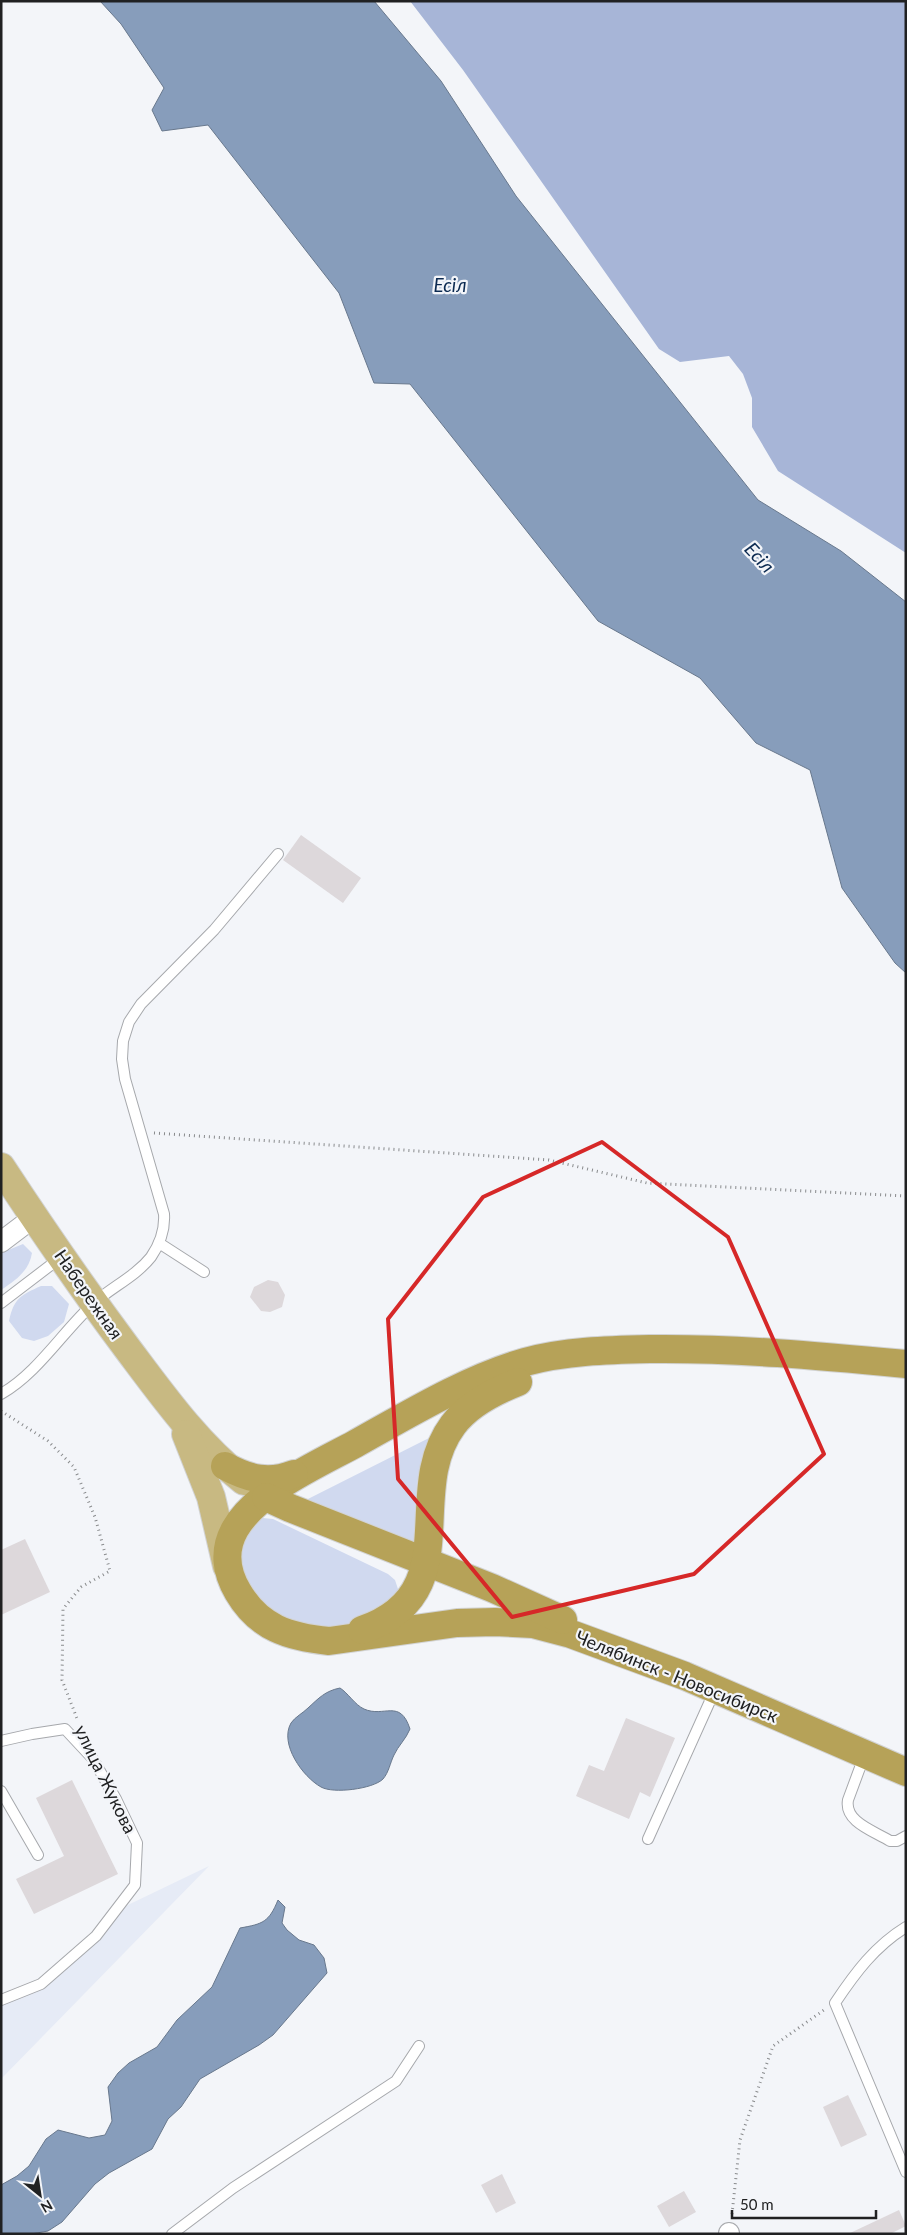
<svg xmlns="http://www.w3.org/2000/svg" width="907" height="2235" viewBox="0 0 907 2235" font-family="Lato,sans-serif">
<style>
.built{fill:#e6ebf6}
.green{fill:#d0d9ef}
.forest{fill:#a7b5d7}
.water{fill:#879dbb;stroke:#68788d}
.building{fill:#ddd8db}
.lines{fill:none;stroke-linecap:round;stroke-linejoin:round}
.service-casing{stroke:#a6a8ac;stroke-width:12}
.minor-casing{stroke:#a6a8ac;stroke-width:22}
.primary-casing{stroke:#d2d3d3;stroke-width:30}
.trunk-casing{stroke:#d2d3d3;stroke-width:30}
.path{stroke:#888a8c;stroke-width:3;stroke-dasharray:1 4;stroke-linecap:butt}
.service{stroke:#fff;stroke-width:10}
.minor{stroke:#fff;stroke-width:20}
.primary{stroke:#c8b982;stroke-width:28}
.trunk{stroke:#b6a258;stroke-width:28}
.marked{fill:none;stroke:#d62828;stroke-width:4;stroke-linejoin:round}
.labels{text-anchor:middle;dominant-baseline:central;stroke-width:4.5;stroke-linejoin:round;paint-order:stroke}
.street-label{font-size:18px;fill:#202122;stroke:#f3f5f9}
.water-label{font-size:19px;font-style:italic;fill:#0b2a51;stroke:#f3f5f9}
</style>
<rect width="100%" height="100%" fill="#f3f5f9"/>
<polygon class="built" points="209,1866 1,2079 1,2001 60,1970 107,1915"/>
<g class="green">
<path d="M 23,1244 L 32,1253 C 29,1271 16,1280 1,1290 L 1,1253 Z"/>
<path d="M 41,1286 L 52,1286 L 69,1304 L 64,1322 L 48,1336 L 34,1341 L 22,1338 L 9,1321 C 14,1298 21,1295 41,1286 Z"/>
<polygon points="433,1436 417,1482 415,1553 296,1505"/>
<path d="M 263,1518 L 273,1519 L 388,1574 L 395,1580 L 400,1595 C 388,1604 376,1616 363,1622 C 357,1625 347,1625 341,1626 C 297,1632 251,1607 239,1563 C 237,1555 241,1542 242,1533 L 255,1520 Z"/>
</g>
<polygon class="forest" points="410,1 906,1 906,553 778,471 752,427 752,398 743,374 729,356 680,362 659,349 463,70"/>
<g class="water">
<polygon points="100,1 374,1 441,81 516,196 758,500 841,551 906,602 906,973 895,963 842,888 810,770 756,743 700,678 598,621 410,384 374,383 339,293 208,125 162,131 152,110 164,88 121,24"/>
<path d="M 340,1688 C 348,1693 355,1705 364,1709 C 384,1718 400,1698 410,1729 C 406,1739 398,1746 394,1755 C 390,1763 389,1772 383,1779 C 373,1789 333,1794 321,1787 C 303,1777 279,1744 291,1723 C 295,1717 303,1713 308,1708 C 319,1698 325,1691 340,1688 Z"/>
<path d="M 278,1900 L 285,1907 L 282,1923 L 287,1930 L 299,1940 L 314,1945 L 324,1958 L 327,1973 L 273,2035 L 259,2045 L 200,2079 L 181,2107 L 168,2119 L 152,2149 L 109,2173 L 95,2184 L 62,2222 L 48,2231 L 31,2234 L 1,2234 L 1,2185 L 17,2176 L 29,2166 L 46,2139 L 58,2130 L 89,2138 L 105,2135 L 112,2121 L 108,2087 L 118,2073 L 129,2063 L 157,2047 L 177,2020 L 212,1987 L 240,1928 C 263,1924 269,1922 278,1900 Z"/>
</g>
<g class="building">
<polygon points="301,835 361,878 343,903 283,860"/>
<polygon points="268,1280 278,1282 285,1295 282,1307 270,1312 261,1311 250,1297 254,1287"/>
<polygon points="25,1539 50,1592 1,1615 1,1550"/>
<polygon points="626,1718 675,1738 650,1797 640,1792 629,1819 576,1796 589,1765 604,1771"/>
<polygon points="72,1780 118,1874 34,1914 16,1879 64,1856 36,1798"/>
<polygon points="848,2095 867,2135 841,2147 823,2107"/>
<polygon points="502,2174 516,2203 496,2213 481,2185"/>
<polygon points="684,2191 696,2212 669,2227 657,2206"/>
<polygon points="899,2210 906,2226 890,2234 848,2234"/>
</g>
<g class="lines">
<g class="service-casing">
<g id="service">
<polyline points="159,1243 204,1272"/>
<polyline points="1,1303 60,1258"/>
<path d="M 1,1394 C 38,1373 63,1331 94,1303 C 112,1287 136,1276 151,1257 C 160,1244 165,1229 164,1214 L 125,1079 L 122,1059 L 123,1041 L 129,1022 L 141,1004 L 214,930 L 278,854"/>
<polyline points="1,1741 32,1734 65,1729 93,1759 116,1799 137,1843 135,1885 96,1936 41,1984 1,2000"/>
<path d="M 865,1754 L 848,1800 C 844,1822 874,1831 890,1841 L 897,1841 L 906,1836"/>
<polyline points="1,1791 38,1855"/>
<polyline points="648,1839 715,1690"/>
<path d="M 906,1927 C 875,1946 855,1973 835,2003 L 906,2172"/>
<polyline points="172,2234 233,2188 396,2081 419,2046"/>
</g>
</g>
<g class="minor-casing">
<g id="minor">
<polyline points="1,1242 34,1217"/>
<polyline points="729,2234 729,2233"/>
</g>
</g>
<g class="primary-casing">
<g id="primary">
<path d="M 1,1167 C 41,1228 83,1289 127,1348 C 163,1396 197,1444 244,1481"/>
<polyline points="186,1434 211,1497 227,1566"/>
</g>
</g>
<g class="trunk-casing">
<g id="trunk">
<path d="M 906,1364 C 821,1356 735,1348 650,1349 C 608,1350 565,1351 525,1362 C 468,1378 407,1415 355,1444 C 318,1464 257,1491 235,1529 C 223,1550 226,1572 238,1592 C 259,1628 289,1637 329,1641 L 457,1623 L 495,1622 L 533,1624 L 571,1634 L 685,1676 L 906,1772"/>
<path d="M 225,1466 C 249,1479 269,1484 294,1474"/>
<polyline points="266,1497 290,1508 492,1588 563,1620"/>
<path d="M 362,1630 C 469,1593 402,1493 453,1425 C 468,1405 495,1391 518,1382"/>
</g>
</g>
<g class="path">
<polyline points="154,1133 549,1160 647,1183 906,1196"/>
<polyline points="1,1411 48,1441 74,1467 95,1517 110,1571 81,1587 63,1609 62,1680 78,1721"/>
<polyline points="732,2214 740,2140 773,2046 824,2010"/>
</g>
<use href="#service" class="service"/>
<use href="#minor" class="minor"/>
<use href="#primary" class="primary"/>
<use href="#trunk" class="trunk"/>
</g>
<path class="marked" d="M 602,1142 L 728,1237 L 824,1454 L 694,1574 L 512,1617 L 398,1479 L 388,1319 L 483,1197 Z"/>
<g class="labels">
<g class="street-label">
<text transform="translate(89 1294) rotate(55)">Набережная</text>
<text transform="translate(677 1676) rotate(22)">Челябинск - Новосибирск</text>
<text transform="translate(106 1779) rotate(64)">улица Жукова</text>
</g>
<g class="water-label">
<text x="450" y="284">Есіл</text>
<text transform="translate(760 557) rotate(47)">Есіл</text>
</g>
</g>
<rect width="907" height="2235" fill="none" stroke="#202122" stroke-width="5"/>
<g transform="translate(40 2195) rotate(150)" stroke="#f3f5f9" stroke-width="4" paint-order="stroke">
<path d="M0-4L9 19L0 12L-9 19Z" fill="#202122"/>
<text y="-8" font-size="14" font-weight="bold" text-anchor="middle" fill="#202122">N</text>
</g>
<path d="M732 2210v8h144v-8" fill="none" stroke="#202122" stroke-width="2.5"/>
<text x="740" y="2210" font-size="15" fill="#202122" stroke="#f3f5f9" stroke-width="4" paint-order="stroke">50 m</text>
</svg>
